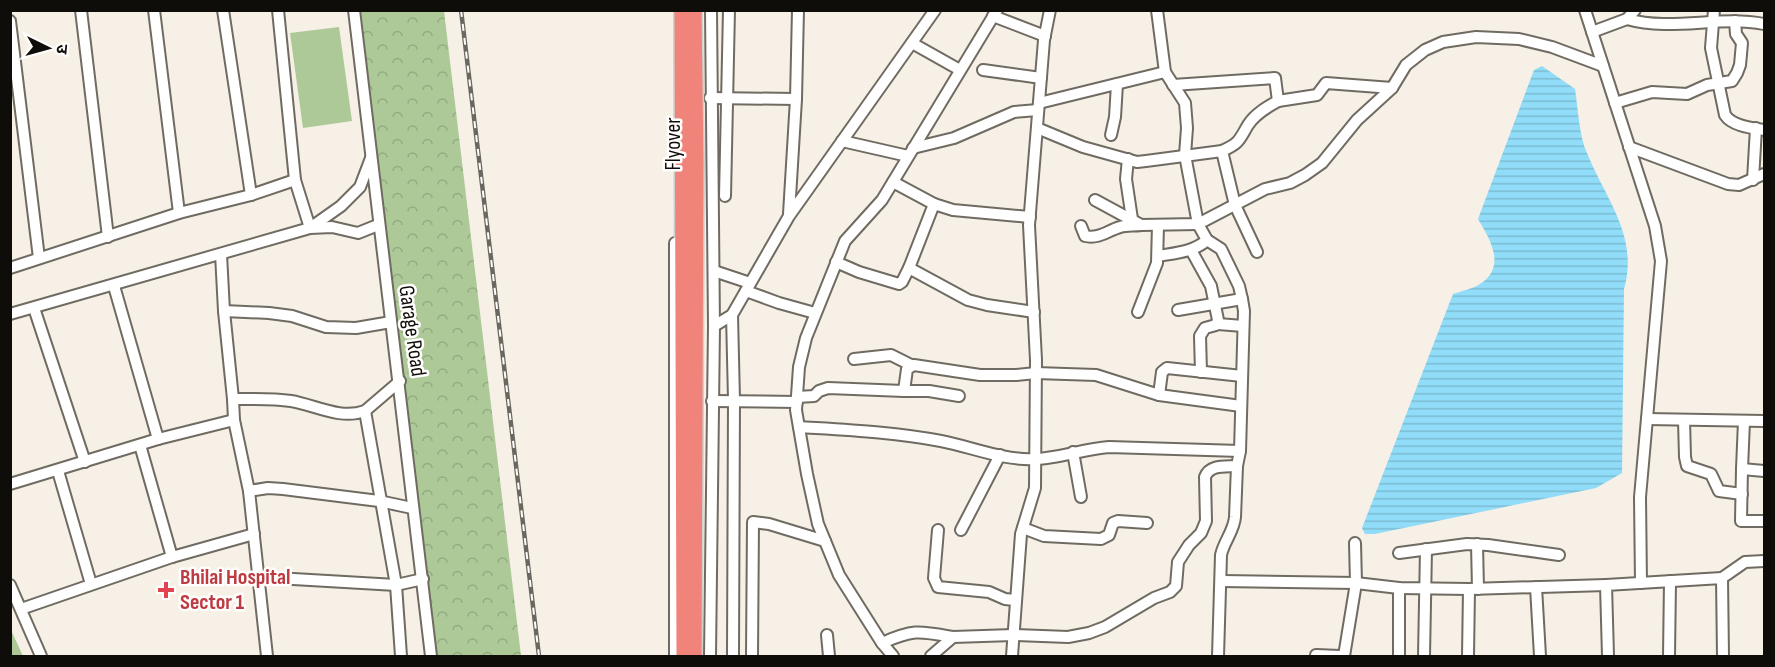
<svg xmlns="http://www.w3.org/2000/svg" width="1775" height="667" viewBox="0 0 1775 667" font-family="'Sofia Sans Condensed','Noto Sans Devanagari',sans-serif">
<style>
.green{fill:#adc998}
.forest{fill:url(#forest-crowns)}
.water{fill:url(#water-rules)}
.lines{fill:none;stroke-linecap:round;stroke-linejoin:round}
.minor-casing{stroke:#706b62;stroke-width:14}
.highway-casing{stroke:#cfcfce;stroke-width:18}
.minor{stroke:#fff;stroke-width:10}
.highway{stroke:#f1847a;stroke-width:15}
.rail-casing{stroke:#6a6761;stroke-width:4.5}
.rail{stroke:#fffefc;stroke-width:2;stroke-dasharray:7;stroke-linecap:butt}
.health-dot{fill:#e0444e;stroke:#fffefc;stroke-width:2}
.labels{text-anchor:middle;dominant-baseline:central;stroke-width:5;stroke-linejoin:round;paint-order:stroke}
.street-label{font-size:22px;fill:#0f0d0a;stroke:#fffefc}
.health-label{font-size:22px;font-weight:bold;fill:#be3a42;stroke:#fffefc;text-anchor:start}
</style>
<defs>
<pattern id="forest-crowns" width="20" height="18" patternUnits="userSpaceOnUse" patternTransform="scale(1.5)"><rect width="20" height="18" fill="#adc998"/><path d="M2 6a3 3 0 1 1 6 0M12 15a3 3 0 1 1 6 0" fill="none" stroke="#94ab82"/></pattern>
<pattern id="water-rules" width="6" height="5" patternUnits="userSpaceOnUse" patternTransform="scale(1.5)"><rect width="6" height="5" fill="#91dcf8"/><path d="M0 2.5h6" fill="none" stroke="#7cbcd3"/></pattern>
</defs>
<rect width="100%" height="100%" fill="#f6f0e6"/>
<g class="green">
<polygon points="339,27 352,121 303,128 290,33"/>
<polygon points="11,630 23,656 11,656"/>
</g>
<polygon class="forest" points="354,11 444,11 521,656 431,656"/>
<path class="water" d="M 1542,66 L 1575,89 C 1578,108 1579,136 1587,153 C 1606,200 1639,236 1624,289 L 1622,473 L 1596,488 L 1375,534 L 1365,534 L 1362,528 L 1453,294 C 1461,291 1473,289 1480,284 C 1507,267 1490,239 1478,219 L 1534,70 Z"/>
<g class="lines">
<g class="minor-casing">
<g id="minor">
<polyline points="81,10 108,237"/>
<polyline points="154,10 179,213"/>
<polyline points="223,10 251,195"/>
<polyline points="278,10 295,180 310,228 341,206 360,187 371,158"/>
<polyline points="354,10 431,656"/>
<path d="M 1157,10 L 1165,72 L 1185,103 L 1187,128 L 1185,155 L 1198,224 L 1207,240 L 1221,249 L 1239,286 L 1242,299 L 1244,311 L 1240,451 L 1237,466 L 1235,517 C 1234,531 1224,541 1221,555 L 1218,656"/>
<polyline points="1585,10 1655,226 1661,261 1640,497 1641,583"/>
<path d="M 1714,10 L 1711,48 L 1725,115 C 1732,126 1752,128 1764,130"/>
<polyline points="993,16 1045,36"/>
<path d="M 1627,19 C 1672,32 1719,15 1764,24"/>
<polyline points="10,21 39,258"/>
<polyline points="1592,32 1627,19 1635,10"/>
<polyline points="912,43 960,70"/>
<polyline points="983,70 1041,78"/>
<polyline points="710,98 796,99"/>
<polyline points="1278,101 1317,95 1326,83 1392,88"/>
<polyline points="1039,103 1165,72"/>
<polyline points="1615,103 1652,92 1687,94 1707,85 1732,81 1737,73 1740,65 1742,43 1736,34 1735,21"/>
<path d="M 1037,128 L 1083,147 L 1137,162 L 1146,161 L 1222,151 C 1240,143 1239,140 1248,125 C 1255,114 1267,107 1278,101 L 1275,78 L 1173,85"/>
<polyline points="1111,135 1115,117 1117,84"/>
<polyline points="842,141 908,156"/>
<polyline points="1629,147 1728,184 1739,185 1764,174"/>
<polyline points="913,148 954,138 1014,112 1038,110"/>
<polyline points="1222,151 1235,205 1257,252"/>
<polyline points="1128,159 1126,179 1132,219"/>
<polyline points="1753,180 1756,128"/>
<polyline points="893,182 934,204 909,268 968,300 987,305 1034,312"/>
<polyline points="725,196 729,10"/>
<polyline points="1095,200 1141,225 1198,224 1265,189 1290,183 1305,175 1322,163 1357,120 1392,88 1406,65 1425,50 1443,42 1476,37 1519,39 1552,47 1603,66"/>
<polyline points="934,204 953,210 1030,217"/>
<polyline points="789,214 796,99 798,10"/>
<path d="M 1081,226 L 1085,236 C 1099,239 1107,231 1120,227 C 1126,225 1134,226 1141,225"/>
<polyline points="1191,250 1211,286 1218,320 1216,325 1205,328 1200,336 1201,372"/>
<polyline points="221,254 224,311 233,399 234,420 249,491 267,656"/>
<path d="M 1158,256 C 1175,253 1194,252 1207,240"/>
<polyline points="836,262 859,272 899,284 902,282 909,268"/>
<polyline points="10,268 179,213 251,195 295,180"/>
<polyline points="717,272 750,283"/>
<polyline points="114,286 158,439"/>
<polyline points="746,291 779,303 815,313"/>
<polyline points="34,308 85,462"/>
<polyline points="1178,310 1242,299"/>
<polyline points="224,311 269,313 292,316 326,327 356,328 391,322"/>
<polyline points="1138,312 1157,263 1158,225"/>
<polyline points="10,314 310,228 332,227 358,233 378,225"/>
<polyline points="732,315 734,400 733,656"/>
<polyline points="1218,324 1243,326"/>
<polyline points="714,326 732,315 789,216 935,10"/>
<polyline points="854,359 891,355 911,365"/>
<polyline points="904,391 929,391 959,396"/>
<polyline points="1159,395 1162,372 1167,368 1242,376"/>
<polyline points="797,397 814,396 819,391 828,388 904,391 907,369 914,365 980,375 1016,375 1036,373 1096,375 1159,395 1241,406"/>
<path d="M 233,399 C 252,399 272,398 291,401 C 315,405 340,420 365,411 L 400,381"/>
<polyline points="712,401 797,402"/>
<polyline points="365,411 396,585 401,656"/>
<polyline points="1647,419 1764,421"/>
<polyline points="1684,420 1685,457 1687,466 1711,474 1719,491 1742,494"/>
<path d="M 799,427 C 847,430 894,432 941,441 C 972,447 1004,461 1036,459 C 1059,458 1084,449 1109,447 L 1240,451"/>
<polyline points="140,445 172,557"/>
<polyline points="1073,452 1081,497"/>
<polyline points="1742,469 1744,421"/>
<polyline points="58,471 91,584"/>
<polyline points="1764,471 1742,469 1741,521 1764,521"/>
<polyline points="10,484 158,439 234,420"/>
<polyline points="249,491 268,488 283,489 379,501 412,508"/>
<polyline points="1023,528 1044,536 1101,539 1109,535 1113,523 1118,521 1147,523"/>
<polyline points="938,530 934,578 938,587 989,592 1005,599 1015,600"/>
<polyline points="961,530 1000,455"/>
<polyline points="1477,544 1478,589"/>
<polyline points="1399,553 1467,544 1488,545 1559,555"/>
<polyline points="259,577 396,585 423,579"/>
<polyline points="1722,578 1745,562 1764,561"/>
<polyline points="1222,581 1356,583 1399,588 1469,589 1606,585"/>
<polyline points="10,585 41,656"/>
<polyline points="1536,587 1540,656"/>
<polyline points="1399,588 1399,656"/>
<polyline points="21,609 172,557 254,534"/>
<polyline points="827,635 829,656"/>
<path d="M 882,643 C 914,629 919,631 953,637"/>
<polyline points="1316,655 1340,656"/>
<polyline points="675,656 675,243"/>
<polyline points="710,656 714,326 711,10"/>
<polyline points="752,656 753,522 769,524 825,541"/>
<polyline points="893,656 882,643 839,575 818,524 807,474 796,410 799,367 806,338 845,241 882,200 997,10"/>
<path d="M 931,656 L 953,637 L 1013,635 L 1068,637 L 1089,633 L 1105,627 L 1154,598 L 1170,592 L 1176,586 L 1178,562 L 1189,545 L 1201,533 L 1206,521 L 1205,477 C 1210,464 1226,467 1237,466"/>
<polyline points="1012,656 1021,534 1035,488 1036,360 1029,225 1044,40 1050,10"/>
<polyline points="1344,656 1356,583 1355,543"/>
<polyline points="1424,656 1426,549"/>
<polyline points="1468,656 1469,589"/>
<polyline points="1608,656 1606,585 1722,578 1723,656"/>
<polyline points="1669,656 1670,581"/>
</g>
</g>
<g class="highway-casing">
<g id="highway">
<polyline points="682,10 684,656"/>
<polyline points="694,10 696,162 694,656"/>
</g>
</g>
<use href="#minor" class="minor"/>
<use href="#highway" class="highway"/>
<g class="rail-casing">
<polyline id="rail" points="461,10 539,656"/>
</g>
<use href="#rail" class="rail"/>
</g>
<path class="health-dot" d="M163 581h6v6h6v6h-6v6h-6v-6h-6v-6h6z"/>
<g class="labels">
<g class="street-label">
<text transform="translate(673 144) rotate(-90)">Flyover</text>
<text transform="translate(412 331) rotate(82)">Garage Road</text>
</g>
<g class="health-label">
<text x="180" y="577">Bhilai Hospital<tspan x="180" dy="25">Sector 1</tspan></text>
</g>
</g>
<rect width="1775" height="667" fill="none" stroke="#0f0d0a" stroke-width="24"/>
<g transform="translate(48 48) rotate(95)" stroke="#fffefc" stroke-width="4.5" paint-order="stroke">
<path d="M0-4.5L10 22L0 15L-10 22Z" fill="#0f0d0a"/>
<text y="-9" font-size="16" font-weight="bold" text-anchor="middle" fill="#0f0d0a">उ</text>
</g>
</svg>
